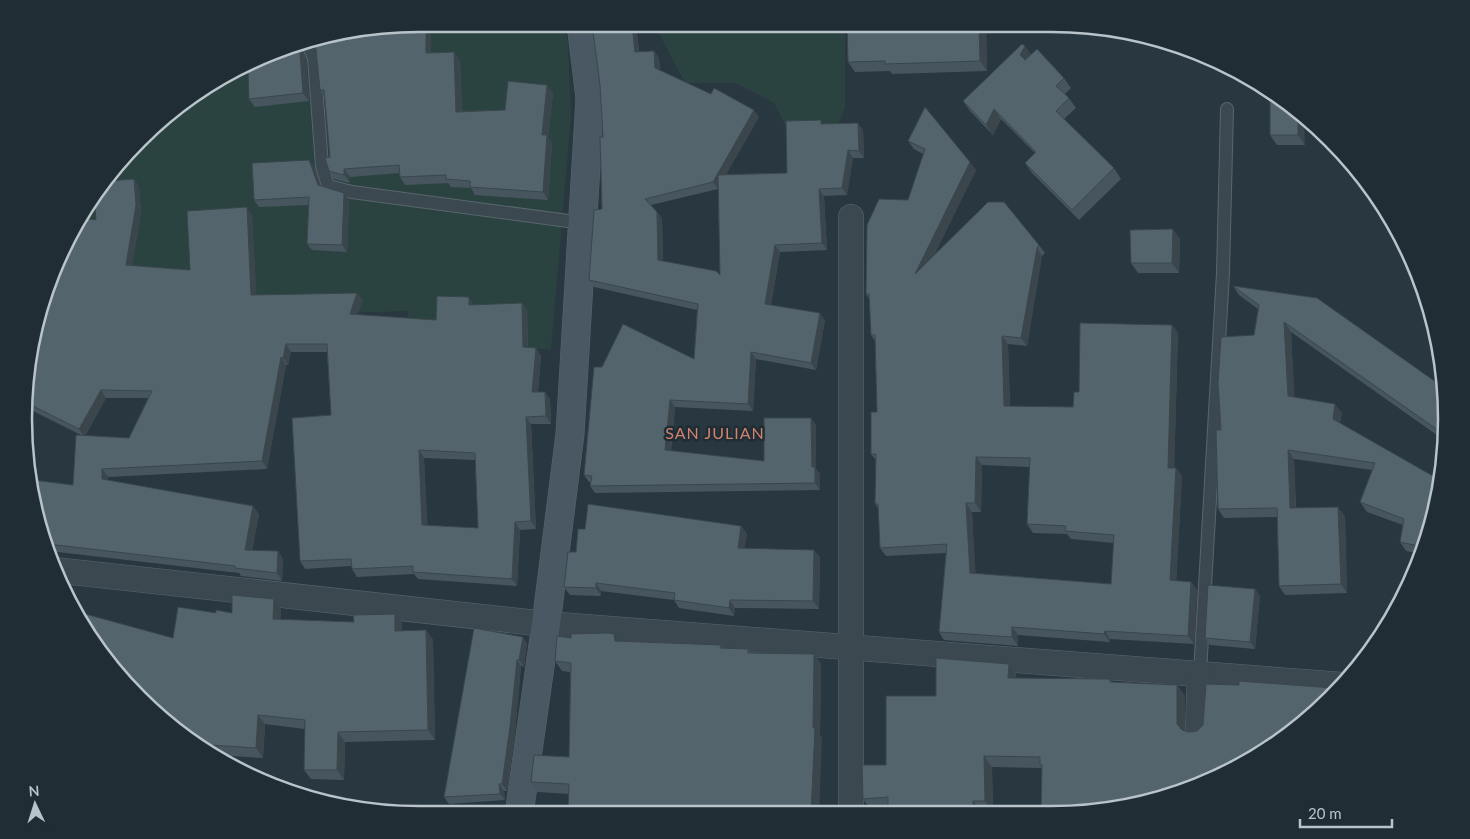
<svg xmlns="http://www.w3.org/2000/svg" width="1470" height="839" viewBox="0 0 1470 839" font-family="Lato,sans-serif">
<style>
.green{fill:#2b4340}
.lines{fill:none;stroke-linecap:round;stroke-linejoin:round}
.lane-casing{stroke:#59666d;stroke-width:14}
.street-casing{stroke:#59666d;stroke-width:26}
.secondary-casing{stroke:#59666d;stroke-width:29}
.lane{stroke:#3c4850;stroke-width:12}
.street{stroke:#3c4850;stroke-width:25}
.secondary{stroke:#4a5863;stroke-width:28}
.wall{fill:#47565e;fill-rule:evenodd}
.shaded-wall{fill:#3a464c}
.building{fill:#53646d;stroke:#3a464c;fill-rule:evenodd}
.labels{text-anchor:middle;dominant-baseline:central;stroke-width:5;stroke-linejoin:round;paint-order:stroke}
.quarter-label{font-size:16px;letter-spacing:1px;fill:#d0836e;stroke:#202d35}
.rim{fill:none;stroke:#b8c3ca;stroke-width:2.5}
</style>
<rect width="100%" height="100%" fill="#283740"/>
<g class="green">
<polygon points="420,24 563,24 568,42 571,116 551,350 409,338 408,311 194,318 64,259 91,199 179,105 293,45"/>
<polygon points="654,24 845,24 845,108 831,140 792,138 774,103 735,83 685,83"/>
</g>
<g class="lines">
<g class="lane-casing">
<g id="lane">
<polyline points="301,43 309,47 314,58 322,166 328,186 352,192 583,223"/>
<polyline points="1200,673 1223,273 1227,109"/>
</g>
</g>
<g class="street-casing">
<g id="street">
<polyline points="54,570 546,624 1342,685"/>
<polyline points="1198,729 1200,673"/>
<polyline points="851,814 851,217"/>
</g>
</g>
<g class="secondary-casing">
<polyline id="secondary" points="519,814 546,624 570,434 590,98 581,24"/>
</g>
<use href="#lane" class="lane"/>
<use href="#street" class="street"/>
<use href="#secondary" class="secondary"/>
</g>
<g class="wall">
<polygon points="420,24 431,24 431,53 460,60 462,111 505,110 553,93 548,137 552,143 548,200 475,195 471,188 451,187 448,183 405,185 400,177 399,173 350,177 350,183 334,179 329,171 330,157 325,98 320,90 316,49"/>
<path d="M 636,24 L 639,51 L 654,51 L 659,58 L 660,70 L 759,117 L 726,174 L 787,173 L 824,124 L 863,130 L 864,158 L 853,158 L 847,195 L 824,196 L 827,250 L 780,252 L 771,305 L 825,320 L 816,370 L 756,359 L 753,411 L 675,407 L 671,451 L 764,461 L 811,418 L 816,425 L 816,469 L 820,474 L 820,490 L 595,493 L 590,486 L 591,482 L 589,482 L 584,475 L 602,367 L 694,359 L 697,310 L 594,287 L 589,280 ZM 718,189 L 720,275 L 663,261 L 662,219 L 657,212 L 651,205 Z"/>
<polygon points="986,25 987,71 892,74 890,71 855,72 848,62"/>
<polygon points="297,45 303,53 306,60 309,101 255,107 249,99"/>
<polygon points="1025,46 1031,55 1064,78 1071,88 1065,94 1069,98 1076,108 1064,119 1114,168 1121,179 1079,220 1032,173 1025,163 1035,153 1001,119 993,135 970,111 963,101"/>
<polygon points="1278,97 1305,145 1277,145 1270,135"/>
<path d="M 908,141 L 976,170 L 934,255 L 1039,245 L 1045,253 L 1042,256 L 1027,346 L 1008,344 L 1010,406 L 1073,407 L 1079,392 L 1172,325 L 1178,333 L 1174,468 L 1176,468 L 1182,476 L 1176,581 L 1191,582 L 1197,590 L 1194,644 L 1110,639 L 1110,642 L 1018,635 L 1018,646 L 944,640 L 939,632 L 946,553 L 886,556 L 880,548 L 878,508 L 875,504 L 876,460 L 871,454 L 877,412 L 875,341 L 871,335 L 870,300 L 866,294 L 908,200 L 923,154 L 914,149 ZM 982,465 L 1030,467 L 1027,524 L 1033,533 L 1067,534 L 1071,539 L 1114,543 L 1111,584 L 975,573 L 972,512 L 981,512 Z"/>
<polygon points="309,160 314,167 321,186 344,193 349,200 347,252 312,250 307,244 309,205 259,207 254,200"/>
<path d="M 134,179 L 139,187 L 141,213 L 132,266 L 190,270 L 252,215 L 256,295 L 363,300 L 357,315 L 436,320 L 474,305 L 522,303 L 527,310 L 528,347 L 536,348 L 541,356 L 538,392 L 545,392 L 550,399 L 551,424 L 531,424 L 536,529 L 520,530 L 517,586 L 418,579 L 414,574 L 357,577 L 352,569 L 351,566 L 305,569 L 300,561 L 331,415 L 327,352 L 291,352 L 288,365 L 286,365 L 267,469 L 108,477 L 107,480 L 253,506 L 259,514 L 252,550 L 278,551 L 283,559 L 282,581 L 241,576 L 239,573 L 49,551 L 33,480 L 73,485 L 81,435 L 33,411 L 27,456 L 25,445 L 37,317 L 96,220 ZM 106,398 L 148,398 L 129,438 L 85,436 ZM 424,458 L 475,460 L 478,528 L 427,525 Z"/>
<polygon points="1180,239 1179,273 1138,273 1131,263"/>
<polygon points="1233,286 1446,419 1444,440 1291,332 1294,397 1342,413 1340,423 1439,496 1421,554 1406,551 1400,542 1403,525 1367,512 1360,502 1372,470 1294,459 1296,508 1345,516 1347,593 1285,595 1279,586 1277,517 1224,518 1218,509 1254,335 1258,309 1239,295"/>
<polygon points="741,526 747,534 744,548 820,557 819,609 735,608 734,616 679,608 674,600 601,591 601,596 570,595 564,587 576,552"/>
<polygon points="1255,589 1260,596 1255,649 1210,645 1205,638"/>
<polygon points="281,609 280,620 354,622 395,614 402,624 402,631 426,630 433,640 435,740 345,742 344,780 311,779 304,770 305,729 265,724 263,758 212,755 200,749 106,661 173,638 216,613 232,613"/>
<polygon points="474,628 527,643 524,667 521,666 515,733 507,791 504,791 505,800 449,804 444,797"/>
<polygon points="614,634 619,641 721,645 723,648 748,649 751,653 814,654 821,664 820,736 822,738 569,794 538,792 531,782 569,757 570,672 562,671 555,661 571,638"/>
<polygon points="1009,664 1016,674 1016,678 1110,679 1112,682 1177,685 1185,696 1185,731 1189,732 1330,700 1042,768 992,767 993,812 981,812 981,814 893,814 889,809 871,810 863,799 886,765 936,696"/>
</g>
<g class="shaded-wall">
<polygon points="426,24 431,24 431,61 426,53"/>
<polygon points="632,24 636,24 640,59 635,52"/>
<polygon points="979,24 986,24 987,71 980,61"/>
<polygon points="297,45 303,53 306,60 309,101 303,93"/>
<polygon points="1025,46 1032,56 1027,65 1020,55"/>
<polygon points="654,51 659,58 660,75 655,68"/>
<polygon points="454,52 460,60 462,120 456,112"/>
<polygon points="547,85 553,93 548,137 552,143 548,200 543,192 542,135"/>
<polygon points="994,109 1001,119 993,135 986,125"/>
<polygon points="754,110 759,117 718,189 713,182"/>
<polygon points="1298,113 1304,118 1305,145 1298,135"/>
<polygon points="858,123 863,130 864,158 859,151"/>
<polygon points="848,150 853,158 847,195 842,188"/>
<polygon points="309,160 314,167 323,192 318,185"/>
<polygon points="970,162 976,170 921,282 915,274"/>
<polygon points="344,169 350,177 350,183 344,175"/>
<polygon points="134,179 139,187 141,213 131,273 126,265"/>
<polygon points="819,189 824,196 827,250 822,243"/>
<polygon points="344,193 349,200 347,252 342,245"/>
<polygon points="247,207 252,215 257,303 251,295"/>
<polygon points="657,212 662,219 663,267 658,260"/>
<polygon points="1173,229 1180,239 1179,273 1172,263"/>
<polygon points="775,245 780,252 770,311 765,304"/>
<polygon points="1037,248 1042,256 1027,346 1021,338"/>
<polygon points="357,293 363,300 355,322 350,314"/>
<polygon points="469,297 474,305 469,305"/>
<polygon points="522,303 527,310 528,355 523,347"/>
<polygon points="820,313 825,320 816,370 811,363"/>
<polygon points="1284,322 1291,332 1295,405 1288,396"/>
<polygon points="1172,325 1178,333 1174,476 1168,468"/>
<polygon points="1002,336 1008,344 1010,414 1004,406"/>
<polygon points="286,344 291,352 288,365 283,358"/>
<polygon points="536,348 541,356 537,400 532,392"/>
<polygon points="751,352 756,359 753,411 748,404"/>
<polygon points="281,357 286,365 267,469 262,461"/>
<polygon points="101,390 106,398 84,437 79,429"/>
<polygon points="545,392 550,399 551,424 546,416"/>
<polygon points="670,400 675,407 670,457 665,450"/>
<polygon points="29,404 33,411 27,456 25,445"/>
<polygon points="1335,404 1342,413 1339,428 1333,419"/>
<polygon points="526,417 531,424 536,529 531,521"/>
<polygon points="811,418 816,425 816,469 820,474 820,490 815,483 812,467"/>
<polygon points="419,450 424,458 428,533 422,525"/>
<polygon points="1288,450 1294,459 1296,517 1290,508"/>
<polygon points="976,457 982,465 981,512 975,503"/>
<polygon points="1176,468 1182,476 1176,589 1170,580"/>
<polygon points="102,469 108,477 107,487 102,479"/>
<polygon points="966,503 972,512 976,581 970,573"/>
<polygon points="253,506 259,514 251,557 245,550"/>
<polygon points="1338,507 1345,516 1347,593 1341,584"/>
<polygon points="515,522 520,530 517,586 512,579"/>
<polygon points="741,526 747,534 743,556 738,548"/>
<polygon points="814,550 820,557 819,609 813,601"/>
<polygon points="278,551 283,559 282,581 277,573"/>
<polygon points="1191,582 1197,590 1194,644 1188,636"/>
<polygon points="596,583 601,591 601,596 596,588"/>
<polygon points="1255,589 1260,596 1255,649 1250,642"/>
<polygon points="274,599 281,609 280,629 273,619"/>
<polygon points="730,600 735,608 734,616 729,608"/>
<polygon points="395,614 402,624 402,641 395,631"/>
<polygon points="1012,627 1018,635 1018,646 1012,637"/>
<polygon points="426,630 433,640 435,740 428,730"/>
<polygon points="1105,631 1110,639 1110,642 1104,634"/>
<polygon points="614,634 622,644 615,641"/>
<polygon points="523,637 527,643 524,667 519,660"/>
<polygon points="814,654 821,664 820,736 822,738 819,814 811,814"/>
<polygon points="517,660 521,666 515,733 507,791 502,784"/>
<polygon points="1009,664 1016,674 1016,689 1008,678"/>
<polygon points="1177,685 1185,696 1185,735 1177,724"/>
<polygon points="258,715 265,724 263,758 256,748"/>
<polygon points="338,732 345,742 344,780 337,770"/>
<polygon points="984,756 992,767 993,812 985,801"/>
<polygon points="499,784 504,791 505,800 500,794"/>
<polygon points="973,801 981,812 981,814 973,814"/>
</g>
<g class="building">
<polygon points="420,24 426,24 426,53 454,52 456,112 505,110 508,81 547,85 542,135 547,135 543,192 470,187 470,181 446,179 446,175 400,177 399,165 344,169 344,175 329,171 325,158 330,157 324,90 320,90 316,49 313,41"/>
<polygon points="592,24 632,24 635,52 654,51 655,68 711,94 714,88 754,110 713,182 645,199 657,212 658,260 716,271 720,275 718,175 787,173 786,121 821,120 821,124 858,123 859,151 848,150 842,188 819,189 822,243 775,245 765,304 820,313 811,363 751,352 748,404 670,400 665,450 764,461 764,418 811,418 812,467 815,467 815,483 590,486 592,476 584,475 594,367 602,367 623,324 694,359 698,304 589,280 594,210 602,209 600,137 603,137 600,85"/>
<polygon points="847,24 979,24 980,61 885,64 885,61 848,62"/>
<polygon points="296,44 297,45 300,52 303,93 249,99 248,69 293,45"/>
<polygon points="1022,44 1025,46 1020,55 1025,60 1037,49 1064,78 1056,86 1069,98 1056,111 1114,168 1072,210 1025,163 1036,152 994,109 986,125 963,101"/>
<polygon points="1270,97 1278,97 1298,113 1298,135 1270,135"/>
<path d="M 925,107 L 970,162 L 915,274 L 988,202 L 1004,202 L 1039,245 L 1037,248 L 1021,338 L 1002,336 L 1004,406 L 1073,407 L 1074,392 L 1079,392 L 1080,323 L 1172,325 L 1168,468 L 1176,468 L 1170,580 L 1191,582 L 1188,636 L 1105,631 L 1104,634 L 1012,627 L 1012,637 L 939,632 L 947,544 L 880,548 L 878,504 L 875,504 L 876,454 L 871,454 L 871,412 L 877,412 L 875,335 L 871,335 L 869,294 L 866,294 L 867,225 L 879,199 L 908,200 L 925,149 L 908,141 ZM 976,457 L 1030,458 L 1027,524 L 1066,526 L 1065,531 L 1114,535 L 1111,584 L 970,573 L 966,503 L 975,503 Z"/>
<polygon points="309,160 318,185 344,193 342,245 307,244 309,197 254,200 252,163"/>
<path d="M 134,179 L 136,205 L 126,265 L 190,270 L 187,211 L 247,207 L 251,295 L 357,293 L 350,314 L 436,320 L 437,296 L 469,297 L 469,305 L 522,303 L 523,347 L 536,348 L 532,392 L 545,392 L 546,416 L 526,417 L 531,521 L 515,522 L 512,579 L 413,572 L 413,566 L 352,569 L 351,559 L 300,561 L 292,418 L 331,415 L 327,344 L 286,344 L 283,358 L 281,357 L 262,461 L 102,469 L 102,479 L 253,506 L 245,550 L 278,551 L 277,573 L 235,568 L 235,566 L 48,544 L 33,480 L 73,485 L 76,435 L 129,438 L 152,391 L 101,390 L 79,429 L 29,404 L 37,317 L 82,218 L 96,220 L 94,195 L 108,181 ZM 419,450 L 475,453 L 478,528 L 422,525 Z"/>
<polygon points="1173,229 1172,263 1131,263 1130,230"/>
<polygon points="1233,286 1317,298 1443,387 1446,419 1445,435 1284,322 1288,396 1335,404 1333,419 1440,480 1439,496 1423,547 1400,542 1404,519 1360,502 1375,463 1288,450 1290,508 1338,507 1341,584 1279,586 1277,508 1218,509 1216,430 1221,430 1218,383 1221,337 1254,335 1259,305"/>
<polygon points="588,504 741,526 738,548 814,550 813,601 730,600 729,608 674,600 675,593 596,583 596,588 564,587 568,552 576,552 578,529 585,529"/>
<polygon points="1208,585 1255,589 1250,642 1205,638"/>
<polygon points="232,595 274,599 273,619 354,622 353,615 395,614 395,631 426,630 428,730 338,732 337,770 304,770 305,720 258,715 256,748 195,744 106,661 78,612 173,638 178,607 216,613 216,610 232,613"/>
<polygon points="474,628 523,637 519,660 517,660 510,727 502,784 499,784 500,794 444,797"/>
<polygon points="608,633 614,634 615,641 721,645 720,648 748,649 748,653 814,654 813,728 815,728 811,814 568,814 569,784 531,782 534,755 569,757 571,663 555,661 557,636 571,638 571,634"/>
<polygon points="936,658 1009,664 1008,678 1110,679 1110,682 1177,685 1177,724 1182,730 1189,732 1197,731 1203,725 1206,684 1239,685 1239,681 1333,688 1341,686 1330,700 1249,762 1177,794 1077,814 1041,814 1042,765 1040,765 1040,757 984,756 985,801 973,801 973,814 894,814 894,806 888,807 888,797 863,799 862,765 886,765 886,696 936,696"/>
</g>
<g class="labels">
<g class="quarter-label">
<text x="715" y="432">SAN JULIAN</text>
</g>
</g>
<path d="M0 0H1470V839H0ZM419 32H1051A387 387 0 0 1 1438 419V419A387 387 0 0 1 1051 806H419A387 387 0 0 1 32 419V419A387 387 0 0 1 419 32Z" fill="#202d35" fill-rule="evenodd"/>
<path class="rim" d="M419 32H1051A387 387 0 0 1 1438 419V419A387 387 0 0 1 1051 806H419A387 387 0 0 1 32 419V419A387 387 0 0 1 419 32Z"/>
<g transform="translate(35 804) rotate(356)" stroke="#202d35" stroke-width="4" paint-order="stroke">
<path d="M0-4L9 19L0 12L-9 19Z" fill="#b8c3ca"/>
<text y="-8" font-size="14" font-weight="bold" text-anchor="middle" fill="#b8c3ca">N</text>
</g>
<path d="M1300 819v8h92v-8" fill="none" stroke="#b8c3ca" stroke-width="2.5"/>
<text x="1308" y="819" font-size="15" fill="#b8c3ca" stroke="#202d35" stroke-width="4" paint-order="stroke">20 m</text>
</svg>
